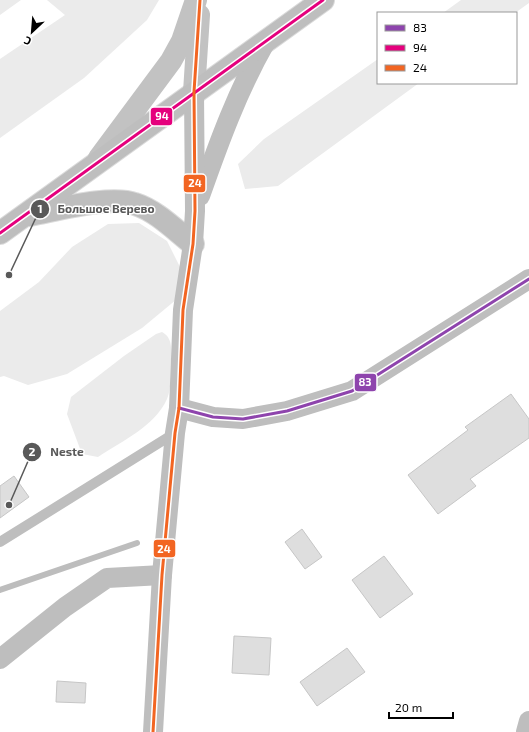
<svg xmlns="http://www.w3.org/2000/svg" width="529" height="732" viewBox="0 0 529 732" font-family="'Exo 2',sans-serif">
<style>
.green{fill:#ebebeb}
.lines{fill:none;stroke-linecap:round;stroke-linejoin:round}
.stream{stroke:#bdbdbd;stroke-width:6}
.building{fill:#dedede;stroke:#c6c6c6}
.primary-casing{stroke:#dbdbdb;stroke-width:24}
.lane{stroke:#bebebe;stroke-width:10}
.street{stroke:#bebebe;stroke-width:20}
.secondary{stroke:#c2c2c2;stroke-width:22}
.primary{stroke:#bebebe;stroke-width:22}
.bus-1-casing{stroke:#fff;stroke-width:6}
.bus-2-casing{stroke:#fff;stroke-width:6}
.bus-3-casing{stroke:#fff;stroke-width:6}
.bus-1{stroke:#8e44ad;stroke-width:3}
.bus-2{stroke:#e5007d;stroke-width:3}
.bus-3{stroke:#f26522;stroke-width:3}
.leader{fill:none;stroke:#595959;stroke-width:1.5}
.callout-dot{fill:#595959;stroke:#fff;stroke-width:1.5}
.mark-label{font-size:12px;text-anchor:middle;font-weight:bold;fill:#fff}
.callout-label{font-size:12px;text-anchor:middle;font-weight:bold;fill:#595959;stroke:#fff;stroke-width:3;stroke-linejoin:round;paint-order:stroke}
.line-badge{stroke:#fff;stroke-width:1.5}
.badge-label{font-size:11px;text-anchor:middle;font-weight:bold;fill:#fff}
</style>
<rect width="100%" height="100%" fill="#fff"/>
<g class="green">
<polygon points="0,0 21,0 0,15"/>
<polygon points="47,0 159,0 147,20 84,78 0,138 0,59 65,15"/>
<polygon points="461,0 529,0 529,3 515,13 443,13"/>
<polygon points="378,59 378,83 419,83 278,186 245,189 238,164 264,139"/>
<polygon points="139,223 167,241 183,273 177,299 142,328 67,374 28,385 4,376 0,377 0,311 39,282 72,247 108,224"/>
<path d="M 162,332 C 173,338 171,349 171,359 C 170,371 172,388 167,399 C 155,426 122,441 98,457 L 82,454 L 67,414 L 71,397 L 124,356 L 156,334 Z"/>
</g>
<g class="lines">
<polyline class="stream" points="0,590 137,543"/>
</g>
<g class="building">
<polygon points="511,394 529,419 529,438 470,479 476,486 438,514 408,475 468,430 465,427"/>
<polygon points="14,476 29,497 0,518 0,486"/>
<polygon points="302,529 322,557 305,569 285,542"/>
<polygon points="384,556 413,594 380,618 352,580"/>
<polygon points="234,636 271,638 269,675 232,673"/>
<polygon points="347,648 365,672 317,706 300,682"/>
<polygon points="57,681 86,683 85,703 56,702"/>
</g>
<g class="lines">
<g class="primary-casing">
<g id="primary">
<path d="M 29,215 C 57,210 110,195 135,204 C 157,211 176,231 193,244"/>
<polyline points="0,233 323,0"/>
</g>
</g>
<polyline class="lane" points="0,542 175,433"/>
<g class="street">
<path d="M 200,196 C 219,142 238,90 266,41"/>
<polyline points="179,408 213,417 243,419 287,411 352,391 529,279"/>
<polyline points="0,659 65,607 107,578 162,575"/>
<polyline points="153,732 162,575 175,433 179,408 183,310 193,244 195,211 194,92"/>
<polyline points="526,732 529,721"/>
</g>
<g class="secondary">
<polyline points="194,92 199,15"/>
<polyline points="99,158 171,61 182,41 196,0"/>
</g>
<use href="#primary" class="primary"/>
<g class="bus-1-casing">
<polyline id="bus-1" points="179,408 213,417 243,419 287,411 352,391 529,279"/>
</g>
<g class="bus-2-casing">
<polyline id="bus-2" points="0,233 323,0"/>
</g>
<g class="bus-3-casing">
<polyline id="bus-3" points="153,732 162,575 175,433 179,408 183,310 193,244 195,211 194,92 200,0"/>
</g>
<use href="#bus-1" class="bus-1"/>
<use href="#bus-2" class="bus-2"/>
<use href="#bus-3" class="bus-3"/>
</g>
<path class="leader" d="M9 275L40 209M9 505L32 452"/>
<g class="callout-dot">
<circle cx="9" cy="275" r="4"/>
<circle cx="9" cy="505" r="4"/>
<circle cx="40" cy="209" r="10"/>
<circle cx="32" cy="452" r="10"/>
</g>
<g class="mark-label">
<text x="40" y="213">1</text>
<text x="32" y="456">2</text>
</g>
<g class="callout-label">
<text x="106" y="213">Большое Верево</text>
<text x="67" y="456">Neste</text>
</g>
<g class="line-badge">
<rect x="150" y="107" width="23" height="19" rx="4" fill="#e5007d"/>
<rect x="183" y="174" width="23" height="19" rx="4" fill="#f26522"/>
<rect x="354" y="373" width="23" height="19" rx="4" fill="#8e44ad"/>
<rect x="153" y="539" width="23" height="19" rx="4" fill="#f26522"/>
</g>
<g class="badge-label">
<text x="162" y="120">94</text>
<text x="195" y="187">24</text>
<text x="365" y="386">83</text>
<text x="164" y="553">24</text>
</g>
<rect x="377" y="12" width="140" height="72" fill="#ffffff" stroke="#999999"/>
<rect x="385" y="25" width="20" height="6" fill="#8e44ad" stroke="#999999"/>
<text x="413" y="32" font-size="12" fill="#000000">83</text>
<rect x="385" y="45" width="20" height="6" fill="#e5007d" stroke="#999999"/>
<text x="413" y="52" font-size="12" fill="#000000">94</text>
<rect x="385" y="65" width="20" height="6" fill="#f26522" stroke="#999999"/>
<text x="413" y="72" font-size="12" fill="#000000">24</text>
<g transform="translate(32 32) rotate(206)" stroke="#ffffff" stroke-width="3" paint-order="stroke">
<path d="M0-3L7 15L0 10L-7 15Z" fill="#000000"/>
<text y="-6" font-size="11" font-weight="bold" text-anchor="middle" fill="#000000">С</text>
</g>
<path d="M389 712v6h64v-6" fill="none" stroke="#000000" stroke-width="2"/>
<text x="395" y="712" font-size="12" fill="#000000" stroke="#ffffff" stroke-width="3" paint-order="stroke">20 m</text>
</svg>
